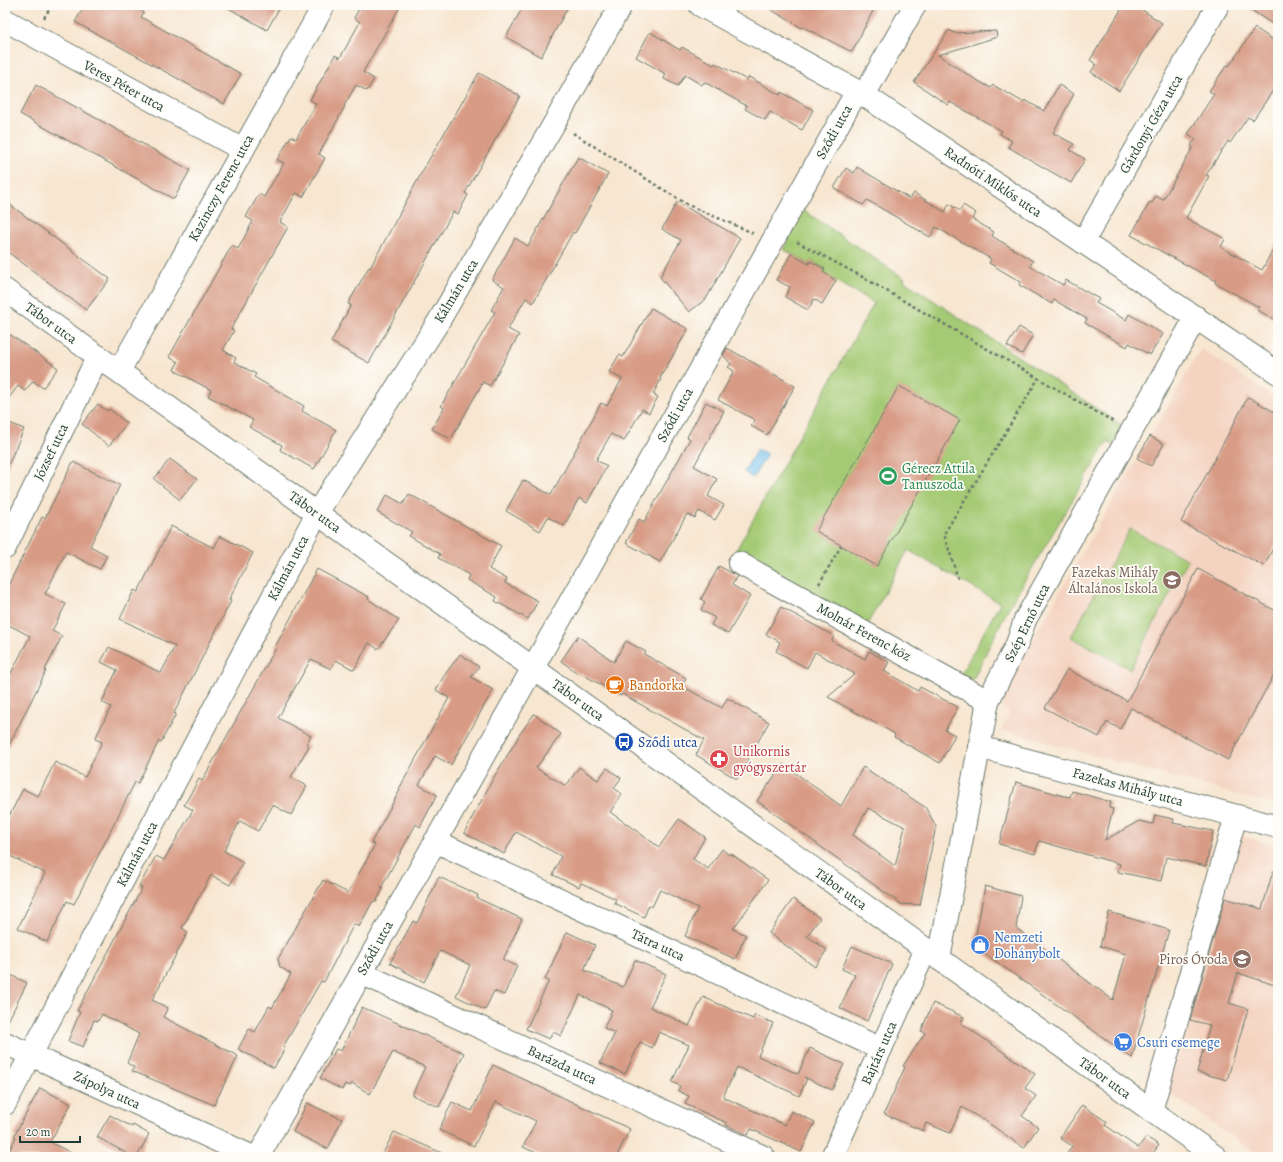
<svg xmlns="http://www.w3.org/2000/svg" width="1283" height="1162" viewBox="0 0 1283 1162" font-family="Alegreya,serif">
<style>
.built{fill:#f4d3c0}
.green{fill:#a5ca74;stroke:#628454}
.water{fill:#74bfee;stroke:#4a7e91}
.building{fill:#d89c86;fill-rule:evenodd}
.lines{fill:none;stroke-linecap:round;stroke-linejoin:round}
.minor-casing{stroke:#6b786b;stroke-width:24}
.path{stroke:#6b786b;stroke-width:2.5;stroke-dasharray:3 3;stroke-linecap:butt}
.minor{stroke:#fff;stroke-width:22}
.labels{text-anchor:middle;dominant-baseline:central;stroke-width:3.5;stroke-linejoin:round;paint-order:stroke}
.street-label{font-size:14px;fill:#1f3d34;stroke:#fdfcf7}
.leisure-label{font-size:14px;fill:#27864d;stroke:#fdfcf7;text-anchor:start}
.education-label{font-size:14px;fill:#785e54;stroke:#fdfcf7;text-anchor:end}
.food-label{font-size:14px;fill:#c56008;stroke:#fdfcf7;text-anchor:start}
.transit-label{font-size:14px;fill:#164399;stroke:#fdfcf7;text-anchor:start}
.health-label{font-size:14px;fill:#be3a42;stroke:#fdfcf7;text-anchor:start}
.shop-label{font-size:14px;fill:#366cbe;stroke:#fdfcf7;text-anchor:start}
</style>
<rect width="100%" height="100%" fill="#fdfcf7"/>
<filter id="ink" filterUnits="userSpaceOnUse"><feTurbulence type="fractalNoise" baseFrequency=".025" numOctaves="2"/><feDisplacementMap in="SourceGraphic" scale="8" xChannelSelector="R" yChannelSelector="G"/><feConvolveMatrix kernelMatrix="1 2 1 2 8 2 1 2 1" color-interpolation-filters="sRGB"/></filter>
<filter id="wash" filterUnits="userSpaceOnUse"><feTurbulence type="fractalNoise" baseFrequency=".012" numOctaves="4" result="noise"/><feDisplacementMap in="SourceGraphic" scale="16" xChannelSelector="R" yChannelSelector="G"/><feGaussianBlur stdDeviation="0.9" result="paint"/><feColorMatrix in="noise" values="0 0 0 0 0 0 0 0 0 0 0 0 0 0 0 0 0 1.4 0 .05"/><feComposite in="paint" operator="in"/></filter>
<g filter="url(#wash)">
<rect width="100%" height="100%" fill="#f7e6d0"/>
<g class="built">
<polygon points="1201,349 1278,400 1278,806 1001,730 1010,713 996,702"/>
<polygon points="1241,836 1278,846 1278,1157 1261,1157 1167,1091"/>
</g>
<g class="green">
<polygon points="803,210 905,279 904,281 1123,426 1113,445 1107,442 1009,607 972,681 960,676 1000,603 908,550 867,625 735,552 874,303 836,281 823,272 824,268 811,261 809,264 783,249"/>
<polygon points="1130,529 1188,560 1130,669 1071,637"/>
</g>
<polygon class="water" points="757,449 767,454 753,478 744,472"/>
<g id="blocks">
<g class="building">
<polygon points="85,5 131,5 144,12 141,17 241,74 224,104 75,22"/>
<polygon points="223,5 281,5 267,30"/>
<polygon points="361,5 401,5 363,72 374,79 367,91 356,85 344,106 345,106 319,154 325,158 303,197 296,193 280,222 288,227 231,329 234,331 223,350 236,358 234,362 256,374 254,377 304,406 302,411 336,430 314,469 280,450 282,445 249,427 253,420 208,396 211,390 174,370 178,362 169,357 232,245 238,249 253,221 246,217 259,194 264,197 284,163 277,160 291,136 296,139 316,104 310,100 335,55 340,58 360,22 354,18"/>
<polygon points="524,5 569,5 541,57 506,37"/>
<polygon points="763,5 876,5 852,52 803,27 802,28"/>
<polygon points="1124,5 1135,5 1162,23 1119,91 1091,72 1096,64 1090,60"/>
<polygon points="1244,5 1278,5 1278,28"/>
<polygon points="1255,28 1278,43 1278,83 1253,120 1248,117 1230,143 1228,141 1206,175 1209,176 1186,218 1225,239 1221,247 1262,270 1278,240 1278,321 1257,310 1259,307 1215,283 1216,281 1131,235 1150,202 1152,203 1156,196 1163,200 1193,147 1191,145 1196,139 1188,134 1214,94 1209,91 1227,65 1229,66"/>
<polygon points="949,30 954,33 996,31 997,37 938,55 973,78 991,88 993,85 1023,102 1025,100 1044,111 1059,85 1074,94 1053,133 1074,144 1070,150 1085,159 1071,183 1008,147 1012,141 1000,134 1002,131 950,102 948,105 914,82"/>
<polygon points="650,32 680,50 682,47 714,65 715,63 747,80 749,77 780,95 781,92 813,110 802,130 770,112 765,120 745,109 747,106 704,82 702,85 685,75 678,86 664,79 666,74 636,57"/>
<polygon points="479,73 520,96 465,193 468,195 458,214 453,212 369,363 331,342 351,305 348,304 369,267 370,268 423,170"/>
<polygon points="36,85 190,170 174,199 20,114"/>
<polygon points="578,157 608,174 575,233 573,232 533,303 526,298 508,329 519,335 490,386 483,382 451,439 432,429 444,408 441,406 495,312 491,310 504,287 492,280 515,238 528,246"/>
<polygon points="857,167 910,199 914,193 945,212 949,204 960,211 963,205 976,213 972,219 994,232 992,236 1033,261 1030,266 1063,285 1066,280 1099,299 1096,303 1126,320 1129,314 1163,334 1150,355 1129,343 1127,347 1085,323 1087,319 1054,300 1052,304 1019,285 1021,282 989,263 991,259 936,227 930,237 867,200 863,205 834,188 846,168 854,173"/>
<polygon points="5,201 110,279 86,310 5,250"/>
<polygon points="677,202 740,238 706,299 689,312 660,277 681,240 662,229"/>
<polygon points="791,254 809,264 810,261 825,269 823,272 836,281 822,304 814,299 808,310 785,297 790,287 776,280"/>
<polygon points="651,308 688,329 660,378 661,379 653,394 658,397 649,413 642,409 624,441 611,434 596,460 607,466 587,503 579,498 564,526 548,517 540,531 506,511 523,480 551,495 601,403 607,406 622,379 609,372 619,355 623,357"/>
<polygon points="1019,327 1033,335 1022,354 1007,346"/>
<polygon points="5,331 58,368 43,388 33,381 25,391 18,386 5,403"/>
<polygon points="727,348 795,386 767,435 751,426 755,420 718,400 734,371 728,367 731,364 723,355"/>
<polygon points="899,386 960,420 877,566 816,531"/>
<polygon points="1248,397 1278,414 1278,539 1264,566 1181,522"/>
<polygon points="706,402 724,411 694,466 717,479 708,496 724,505 715,520 699,511 695,518 687,514 660,562 626,543 639,519 644,522 690,439 687,437"/>
<polygon points="98,404 107,411 109,409 127,423 109,446 82,424"/>
<polygon points="5,421 24,429 5,472"/>
<polygon points="1150,436 1164,444 1151,466 1137,458"/>
<polygon points="170,459 197,479 180,500 154,479"/>
<polygon points="73,462 120,485 90,546 107,555 100,569 66,552 45,594 66,604 52,631 62,636 45,670 46,671 5,753 5,685 30,636 5,623 5,592 42,517 45,518"/>
<polygon points="409,494 501,546 489,569 507,579 505,583 538,601 528,619 495,601 497,597 467,580 469,575 438,558 440,554 409,536 412,532 377,512 387,495 403,504"/>
<polygon points="171,526 214,548 220,536 253,553 229,600 231,601 174,713 176,714 161,742 159,741 138,783 135,782 74,904 67,901 47,942 18,928 45,873 8,855 10,850 5,848 5,824 23,789 38,796 55,762 85,777 102,742 95,739 111,707 102,702 117,670 101,662 109,647 161,673 175,646 120,619 134,590 138,592"/>
<polygon points="719,566 737,576 732,585 750,596 728,634 711,625 715,618 701,610 705,602 701,599"/>
<polygon points="317,569 369,597 368,599 399,620 378,649 369,643 354,670 336,660 331,669 311,659 278,718 311,736 306,744 309,746 291,777 307,786 291,815 273,805 258,831 240,821 224,851 243,862 230,885 211,875 182,928 188,932 152,1000 168,1008 163,1017 238,1056 214,1105 132,1071 134,1067 127,1063 139,1034 102,1014 98,1021 94,1020 83,1047 68,1041 80,1012 77,1011 142,888 139,886 156,856 164,860 193,810 184,805 199,779 202,781 276,648 275,647"/>
<polygon points="1198,569 1278,612 1278,667 1228,760 1131,708 1120,729 1107,722 1099,737 1045,708 1067,669 1127,701"/>
<polygon points="781,607 834,636 832,641 865,659 869,651 889,662 884,671 918,691 920,687 958,707 945,730 955,735 940,763 894,737 895,734 828,697 855,674 815,652 807,668 776,651 780,642 766,634"/>
<polygon points="578,636 614,662 626,641 646,652 644,654 686,678 682,686 722,708 727,698 769,722 737,779 696,755 704,740 622,694 621,696 580,673 579,674 561,661"/>
<polygon points="460,654 479,667 471,677 493,690 451,765 435,756 419,785 437,795 420,827 416,824 381,888 383,889 376,902 373,901 359,927 354,924 324,982 321,981 283,1047 285,1048 274,1068 238,1049 249,1029 255,1032 269,1006 272,1008 291,974 280,967 278,959 323,880 348,893 375,845 371,843 400,790 399,789 449,698 436,690 444,676"/>
<polygon points="534,714 561,734 536,768 566,786 579,767 598,780 607,768 621,778 614,788 622,794 610,812 659,847 679,819 705,837 693,859 708,869 722,849 729,855 730,853 768,880 733,929 746,935 735,959 685,936 698,908 660,890 652,907 649,905 644,917 614,903 616,899 581,883 579,887 553,875 561,856 516,832 504,854 464,833 494,777 518,738 517,738"/>
<path d="M 783,764 L 841,806 L 863,767 L 925,807 L 936,826 L 920,905 L 901,904 L 757,801 ZM 868,808 L 905,827 L 895,866 L 853,835 Z"/>
<polygon points="1016,782 1064,796 1070,797 1072,791 1111,802 1109,808 1113,809 1105,840 1139,821 1153,824 1155,815 1174,819 1173,823 1213,831 1206,866 1166,857 1161,881 1118,872 1120,864 1039,841 1035,854 999,844"/>
<polygon points="1273,871 1278,872 1278,986 1238,973 1229,1003 1248,1009 1227,1080 1197,1072 1210,1025 1190,1020 1225,898 1262,909"/>
<polygon points="439,877 478,895 477,898 522,919 503,960 517,966 504,995 494,991 485,1010 456,996 470,965 440,951 424,982 390,963 413,921 417,923"/>
<polygon points="985,886 1021,896 1016,928 1113,1000 1126,954 1100,946 1109,912 1169,930 1132,1058 974,946"/>
<polygon points="793,899 820,918 807,936 827,950 815,967 769,933"/>
<polygon points="567,932 595,945 584,970 623,987 635,960 666,974 650,1007 689,1026 703,997 753,1019 755,1015 773,1023 758,1056 798,1074 810,1048 844,1064 832,1090 804,1077 807,1079 799,1096 737,1067 723,1097 785,1125 791,1111 815,1122 801,1152 751,1129 748,1135 726,1125 727,1123 685,1104 689,1096 678,1091 680,1086 672,1082 689,1045 659,1032 652,1048 640,1042 625,1074 600,1063 615,1033 604,1028 612,1010 580,995 561,1036 553,1032 549,1039 526,1029 549,981 545,979"/>
<polygon points="852,946 892,964 867,1021 840,1008 855,975 842,969"/>
<polygon points="5,972 27,983 5,1027"/>
<polygon points="933,1003 964,1017 961,1023 1035,1074 1025,1088 1036,1096 1022,1116 1038,1127 1024,1148 983,1119 983,1120 962,1107 950,1133 926,1123 923,1131 884,1114 905,1067 903,1066 925,1033 921,1031"/>
<polygon points="362,1007 464,1053 439,1107 412,1095 425,1067 393,1052 370,1094 352,1083 350,1086 345,1084 342,1090 320,1078 336,1049 341,1051"/>
<polygon points="493,1065 630,1129 616,1157 545,1157 523,1147 536,1121 496,1102 474,1146 439,1130 452,1102 472,1111"/>
<polygon points="40,1088 71,1104 50,1142 79,1157 6,1157 16,1137 14,1136"/>
<polygon points="307,1103 342,1119 328,1149 293,1132"/>
<polygon points="1082,1105 1107,1122 1105,1125 1138,1148 1146,1137 1159,1145 1151,1156 1152,1157 1065,1157 1072,1146 1060,1138"/>
<polygon points="110,1115 132,1127 133,1125 149,1134 137,1157 133,1157 97,1137"/>
<polygon points="394,1132 451,1157 381,1157"/>
</g>
</g>
</g>
<g filter="url(#ink)">
<use href="#blocks" fill-opacity="0" stroke="#6b786b" stroke-width="1"/>
<g class="lines">
<g class="minor-casing">
<g id="minor">
<polyline points="700,5 864,95 1278,373"/>
<polyline points="5,20 243,150"/>
<polyline points="864,95 915,5"/>
<polyline points="1083,242 1218,5"/>
<polyline points="5,290 1216,1157"/>
<polyline points="119,371 324,5"/>
<polyline points="5,548 98,356"/>
<polyline points="739,563 988,701"/>
<polyline points="979,747 1278,827"/>
<polyline points="435,841 881,1049"/>
<polyline points="939,959 988,701 1017,644 1025,620 1196,317"/>
<polyline points="361,973 764,1157"/>
<polyline points="5,1043 253,1157"/>
<polyline points="5,1104 317,513 437,324 555,122 621,5"/>
<polyline points="1151,1111 1236,816"/>
<polyline points="258,1157 857,91"/>
<polyline points="832,1157 926,949"/>
</g>
</g>
<g class="path">
<polyline points="44,18 52,5"/>
<polyline points="573,133 688,205 753,233"/>
<polyline points="797,242 859,275 1114,422"/>
<polyline points="958,579 944,534 1038,379"/>
<polyline points="819,584 841,546"/>
</g>
<use href="#minor" class="minor"/>
</g>
</g>
<defs>
<g id="stadium-disc" transform="scale(1)"><circle r="9.5" fill="#2e9e5b" stroke="#fdfcf7"/><path d="M0-5a6.5 5 0 1 0 0 10a6.5 5 0 1 0 0-10ZM-3.5-1.8h7v3.6h-7Z" fill="#fff"/></g>
<g id="school-disc" transform="scale(1)"><circle r="9.5" fill="#8d6e63" stroke="#fdfcf7"/><path d="M0-5L7-2L0 1L-7-2ZM-4 1L0 2.5L4 1V4Q0 6-4 4Z" fill="#fff"/></g>
<g id="cafe-disc" transform="scale(1)"><circle r="9.5" fill="#e8710a" stroke="#fdfcf7"/><path d="M-5.5-4.5H6V0H3Q3 3.5 0 3.5H-2.5Q-5.5 3.5-5.5 0ZM3-3.2v2h1.7v-2ZM-6 4.5H4V6H-6Z" fill="#fff"/></g>
<g id="bus-disc" transform="scale(1)"><circle r="9.5" fill="#1a4fb4" stroke="#fdfcf7"/><path d="M-5-6H5V4H4V6H2V4H-2V6H-4V4H-5ZM-3.5-4V0h7V-4ZM-3.5 1.2v1.5H-2V1.2ZM2 1.2v1.5H3.5V1.2Z" fill="#fff"/></g>
<g id="pharmacy-disc" transform="scale(1)"><circle r="9.5" fill="#e0444e" stroke="#fdfcf7"/><path d="M-2-6h4v4h4v4h-4v4h-4v-4h-4v-4h4Z" fill="#fff"/></g>
<g id="shop-disc" transform="scale(1)"><circle r="9.5" fill="#3f7fe0" stroke="#fdfcf7"/><path d="M-5-2.5h2.3a2.7 3.5 0 0 1 5.4 0H5L5.5 6h-11ZM-1.5-2.5h3a1.5 2.3 0 0 0-3 0Z" fill="#fff"/></g>
<g id="supermarket-disc" transform="scale(1)"><circle r="9.5" fill="#3f7fe0" stroke="#fdfcf7"/><path d="M-6-5.5h2.5l.6 2H6L4.5 2H-2.5L-4.4-4H-6ZM-1.5 3.2a1.3 1.3 0 1 0 .1 0ZM3 3.2a1.3 1.3 0 1 0 .1 0Z" fill="#fff"/></g>
</defs>
<g fill-rule="evenodd">
<use href="#stadium-disc" x="888" y="476"/>
<use href="#school-disc" x="1172" y="580"/>
<use href="#cafe-disc" x="615" y="685"/>
<use href="#bus-disc" x="624" y="742"/>
<use href="#pharmacy-disc" x="719" y="759"/>
<use href="#shop-disc" x="980" y="945"/>
<use href="#school-disc" x="1242" y="959"/>
<use href="#supermarket-disc" x="1123" y="1042"/>
</g>
<g class="labels">
<g class="street-label">
<text transform="translate(124 86) rotate(29)">Veres Péter utca</text>
<text transform="translate(1151 124) rotate(-60)">Gárdonyi Géza utca</text>
<text transform="translate(834 132) rotate(-61)">Sződi utca</text>
<text transform="translate(993 182) rotate(34)">Radnóti Miklós utca</text>
<text transform="translate(221 188) rotate(-61)">Kazinczy Ferenc utca</text>
<text transform="translate(456 291) rotate(-59)">Kálmán utca</text>
<text transform="translate(51 323) rotate(36)">Tábor utca</text>
<text transform="translate(675 415) rotate(-61)">Sződi utca</text>
<text transform="translate(51 452) rotate(-64)">József utca</text>
<text transform="translate(315 512) rotate(36)">Tábor utca</text>
<text transform="translate(288 568) rotate(-62)">Kálmán utca</text>
<text transform="translate(1027 623) rotate(-64)">Szép Ernő utca</text>
<text transform="translate(864 632) rotate(29)">Molnár Ferenc köz</text>
<text transform="translate(578 700) rotate(36)">Tábor utca</text>
<text transform="translate(1128 787) rotate(15)">Fazekas Mihály utca</text>
<text transform="translate(137 854) rotate(-62)">Kálmán utca</text>
<text transform="translate(841 889) rotate(36)">Tábor utca</text>
<text transform="translate(658 945) rotate(25)">Tátra utca</text>
<text transform="translate(375 948) rotate(-61)">Sződi utca</text>
<text transform="translate(879 1053) rotate(-66)">Bajtárs utca</text>
<text transform="translate(562 1065) rotate(25)">Barázda utca</text>
<text transform="translate(1105 1078) rotate(36)">Tábor utca</text>
<text transform="translate(107 1090) rotate(25)">Zápolya utca</text>
</g>
<g class="leisure-label">
<text x="902" y="468">Gérecz Attila<tspan x="902" dy="16">Tanuszoda</tspan></text>
</g>
<g class="education-label">
<text x="1158" y="572">Fazekas Mihály<tspan x="1158" dy="16">Általános Iskola</tspan></text>
<text x="1228" y="959">Piros Óvoda</text>
</g>
<g class="food-label">
<text x="629" y="685">Bandorka</text>
</g>
<g class="transit-label">
<text x="638" y="742">Sződi utca</text>
</g>
<g class="health-label">
<text x="733" y="751">Unikornis<tspan x="733" dy="16">gyógyszertár</tspan></text>
</g>
<g class="shop-label">
<text x="994" y="937">Nemzeti<tspan x="994" dy="16">Dohánybolt</tspan></text>
<text x="1137" y="1042">Csuri csemege</text>
</g>
</g>
<rect width="1283" height="1162" fill="none" stroke="#fdfcf7" stroke-width="20"/>
<path d="M20 1136v6h60v-6" fill="none" stroke="#1f3d34" stroke-width="2"/>
<text x="26" y="1136" font-size="12" fill="#1f3d34" stroke="#fdfcf7" stroke-width="3" paint-order="stroke">20 m</text>
</svg>
